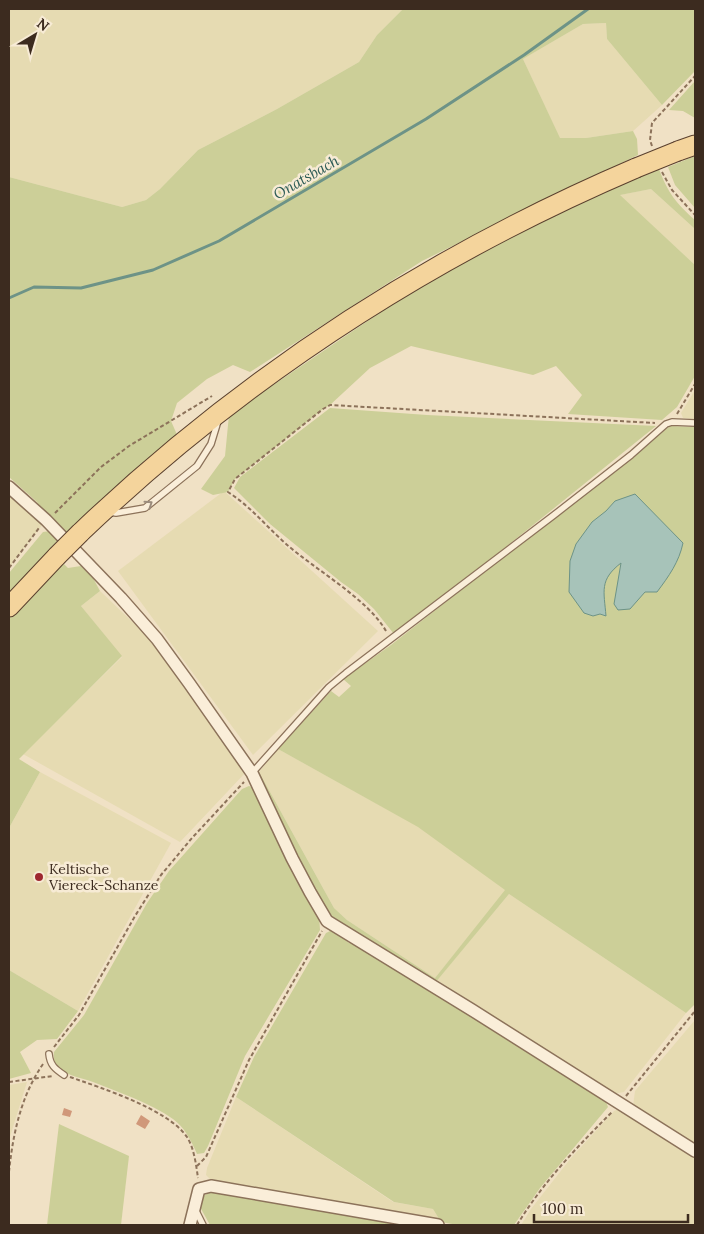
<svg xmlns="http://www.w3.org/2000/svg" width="704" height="1234" viewBox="0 0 704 1234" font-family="Lora,serif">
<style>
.farmland{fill:#e6dbb2}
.green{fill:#cccf98}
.water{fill:#a7c3b9;stroke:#6d9387}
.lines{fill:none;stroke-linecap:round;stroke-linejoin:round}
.stream{stroke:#6d9387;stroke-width:3}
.building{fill:#d0987a}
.service-casing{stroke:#8c725a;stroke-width:8}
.minor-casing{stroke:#8c725a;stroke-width:14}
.primary-casing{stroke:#5a402e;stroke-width:21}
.path{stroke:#8c725a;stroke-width:2;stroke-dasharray:4 2.5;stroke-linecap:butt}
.service{stroke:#faeed9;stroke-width:5.5}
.minor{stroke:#faeed9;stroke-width:11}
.primary{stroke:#f4d49c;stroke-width:19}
.primary-bridge-casing{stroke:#5a402e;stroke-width:21;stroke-linecap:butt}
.primary-bridge{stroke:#f4d49c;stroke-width:19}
.oneway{stroke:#9b8c7c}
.poi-dot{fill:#9e272f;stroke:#f7ebd5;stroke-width:2}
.labels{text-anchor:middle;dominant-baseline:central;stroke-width:5;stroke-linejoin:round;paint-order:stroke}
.poi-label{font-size:14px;fill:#3c2b1f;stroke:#f7ebd5;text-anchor:start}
.water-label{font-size:15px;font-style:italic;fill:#2d5c56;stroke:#f7ebd5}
</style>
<rect width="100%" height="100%" fill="#f0e1c5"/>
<g class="farmland">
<polygon points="9,9 403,9 377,35 359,62 277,109 198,150 160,189 146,200 122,207 9,177"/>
<polygon points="606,23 607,39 662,105 633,131 586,138 560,139 523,59 583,24"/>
<polygon points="651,189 695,229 695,265 619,195"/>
<polygon points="695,390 695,419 683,418 681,413"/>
<polygon points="9,487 46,520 9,568"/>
<polygon points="224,491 378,631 253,755 118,571"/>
<polygon points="100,591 145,634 197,702 245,773 180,842 23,754 122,657 81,606"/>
<polygon points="278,749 419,827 506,890 435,978 347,920 334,908 259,772"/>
<polygon points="40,772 171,843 78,1011 9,970 9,828"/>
<polygon points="509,894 686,1013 624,1092 613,1094 437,980"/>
<polygon points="695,1020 695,1144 633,1106 635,1091"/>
<polygon points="27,1082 9,1140 9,1085"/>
<polygon points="236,1097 393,1202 433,1209 441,1222 281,1194 211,1180 206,1175 207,1168"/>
<polygon points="621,1108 695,1156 695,1225 521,1225 531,1209 571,1158 614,1111"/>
</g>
<g class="green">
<polygon points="403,9 695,9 695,71 662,105 607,39 606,23 583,24 523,59 560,138 586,138 633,131 637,139 638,155 422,261 250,372 233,365 207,379 177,403 171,421 178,437 65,538 46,520 37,502 9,477 9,177 122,207 146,200 160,189 198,150 277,109 359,62 377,35"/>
<polygon points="695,81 695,118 683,111 669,110"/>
<polygon points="695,156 695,208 675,185 668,167"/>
<path d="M 659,169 C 668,193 676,203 695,220 L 695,229 L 651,189 L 620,195 L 695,265 L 695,376 L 677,407 L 662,420 L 568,414 L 582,395 L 556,366 L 533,375 L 411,346 L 370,368 L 330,405 L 323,409 L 235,479 L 228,492 L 213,495 L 201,489 L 225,456 L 229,415 L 431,278 L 519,230 L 633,178 Z"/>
<polygon points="330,408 427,415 656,426 486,563 394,634 374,609 358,594 341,582 270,524 234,488 240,477"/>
<polygon points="670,426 695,427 695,1004 686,1013 509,894 435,983 338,923 324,909 259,780 259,772 334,908 347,920 435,978 505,890 418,827 278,749 331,691 339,697 351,686 343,679 391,645"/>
<polygon points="50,531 58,540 9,595 9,573 43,532"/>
<polygon points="62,562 68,568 81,566 93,578 100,591 81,606 122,656 19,759 40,772 9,828 9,618"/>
<path d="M 249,786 L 256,789 L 319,915 L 320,930 L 245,1056 L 208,1146 L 204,1153 L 197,1154 C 191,1140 185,1128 173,1119 C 151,1103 118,1092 93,1082 C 82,1078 69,1076 60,1069 C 55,1065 53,1059 54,1052 L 84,1015 L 147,903 L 169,871 L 242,789 Z"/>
<polygon points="332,930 349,943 359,944 605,1099 608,1107 540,1188 514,1225 458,1225 441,1222 433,1209 394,1202 236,1097 254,1057 326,933"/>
<polygon points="9,970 78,1011 57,1039 37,1040 20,1052 31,1073 9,1079"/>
<polygon points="59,1124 129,1156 121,1225 47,1225"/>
<polygon points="216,1190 420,1225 210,1225 200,1207 203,1196"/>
</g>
<path class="water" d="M 635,494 L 683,543 C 679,562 669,576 657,592 L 645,592 L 630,609 L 618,610 L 614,604 L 621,563 C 599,580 604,591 606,616 L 600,614 L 593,616 L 584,613 L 569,592 L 570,561 L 576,544 L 592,522 L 606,511 L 615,501 Z"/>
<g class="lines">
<polyline class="stream" points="9,298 34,287 81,288 153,270 219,241 426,119 524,55 588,9"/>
</g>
<g class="building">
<polygon points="64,1108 72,1111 70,1117 62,1115"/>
<polygon points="141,1115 150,1121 145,1129 136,1124"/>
</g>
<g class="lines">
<g class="service-casing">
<g id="service">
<polyline points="109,512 116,513 145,508 197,466 211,444 218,421"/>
<polyline points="252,773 329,687 346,673 554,515 631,455 666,424 672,422 695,423"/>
<path d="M 49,1054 C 50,1065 55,1069 64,1075"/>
<polyline points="195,1209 203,1225"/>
</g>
</g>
<g class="minor-casing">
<g id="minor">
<polyline points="9,487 46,520 121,598 157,639 189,683 252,773 292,858 310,892 327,921 472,1010 695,1151"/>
<polyline points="190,1225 199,1189 211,1186 438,1225"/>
</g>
</g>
<g class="primary-casing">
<g id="primary">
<polyline points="678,151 695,145"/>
<path d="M 80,533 C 244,376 428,257 636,168"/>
<polyline points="9,607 57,556"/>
</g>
</g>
<g class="path">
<polyline points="652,146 650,140 652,123 695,76"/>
<polyline points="662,172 672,190 695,215"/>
<polyline points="677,414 695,384"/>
<polyline points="55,513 101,467 129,446 212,396"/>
<polyline points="9,568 39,528"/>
<path d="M 386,631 C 368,599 314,569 285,543 C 266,526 250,506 228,492 L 235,479 L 323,409 L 330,405 L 655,423"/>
<polyline points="54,1047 79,1015 135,916 161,875 192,838 244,782"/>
<path d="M 70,1077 C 101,1088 168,1109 187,1137 C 194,1148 196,1164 198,1178"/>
<polyline points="9,1082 53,1076"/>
<polyline points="626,1096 695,1011"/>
<polyline points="197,1166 206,1157 249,1060 322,931"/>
<path d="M 9,1172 C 13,1133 21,1096 43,1064"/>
<path d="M 517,1225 C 543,1182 578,1146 613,1111"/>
</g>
<use href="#service" class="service"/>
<use href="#minor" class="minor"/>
<use href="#primary" class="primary"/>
<g class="primary-bridge-casing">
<g id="primary-bridge">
<polyline points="636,168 678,151"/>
<polyline points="57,556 80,533"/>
</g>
</g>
<use href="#primary-bridge" class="primary-bridge"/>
</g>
<defs><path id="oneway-chevron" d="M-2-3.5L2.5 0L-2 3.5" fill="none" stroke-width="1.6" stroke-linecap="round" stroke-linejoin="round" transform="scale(1.25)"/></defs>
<use class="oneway" href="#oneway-chevron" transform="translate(149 504) rotate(-34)"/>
<circle class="poi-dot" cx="39" cy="877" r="5"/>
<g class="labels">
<g class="poi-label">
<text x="49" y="869">Keltische<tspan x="49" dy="16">Viereck-Schanze</tspan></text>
</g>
<g class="water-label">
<text transform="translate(306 177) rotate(-30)">Onatsbach</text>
</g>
</g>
<rect width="704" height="1234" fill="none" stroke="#3c2b1f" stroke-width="20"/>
<g transform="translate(35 35) rotate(38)" stroke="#f7ebd5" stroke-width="4" paint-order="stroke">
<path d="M0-4L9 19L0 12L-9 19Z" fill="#3c2b1f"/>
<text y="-8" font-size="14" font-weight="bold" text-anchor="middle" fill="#3c2b1f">N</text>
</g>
<path d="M534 1214v8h154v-8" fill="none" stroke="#3c2b1f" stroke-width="2.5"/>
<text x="542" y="1214" font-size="15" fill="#3c2b1f" stroke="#f7ebd5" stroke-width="4" paint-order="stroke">100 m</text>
</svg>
